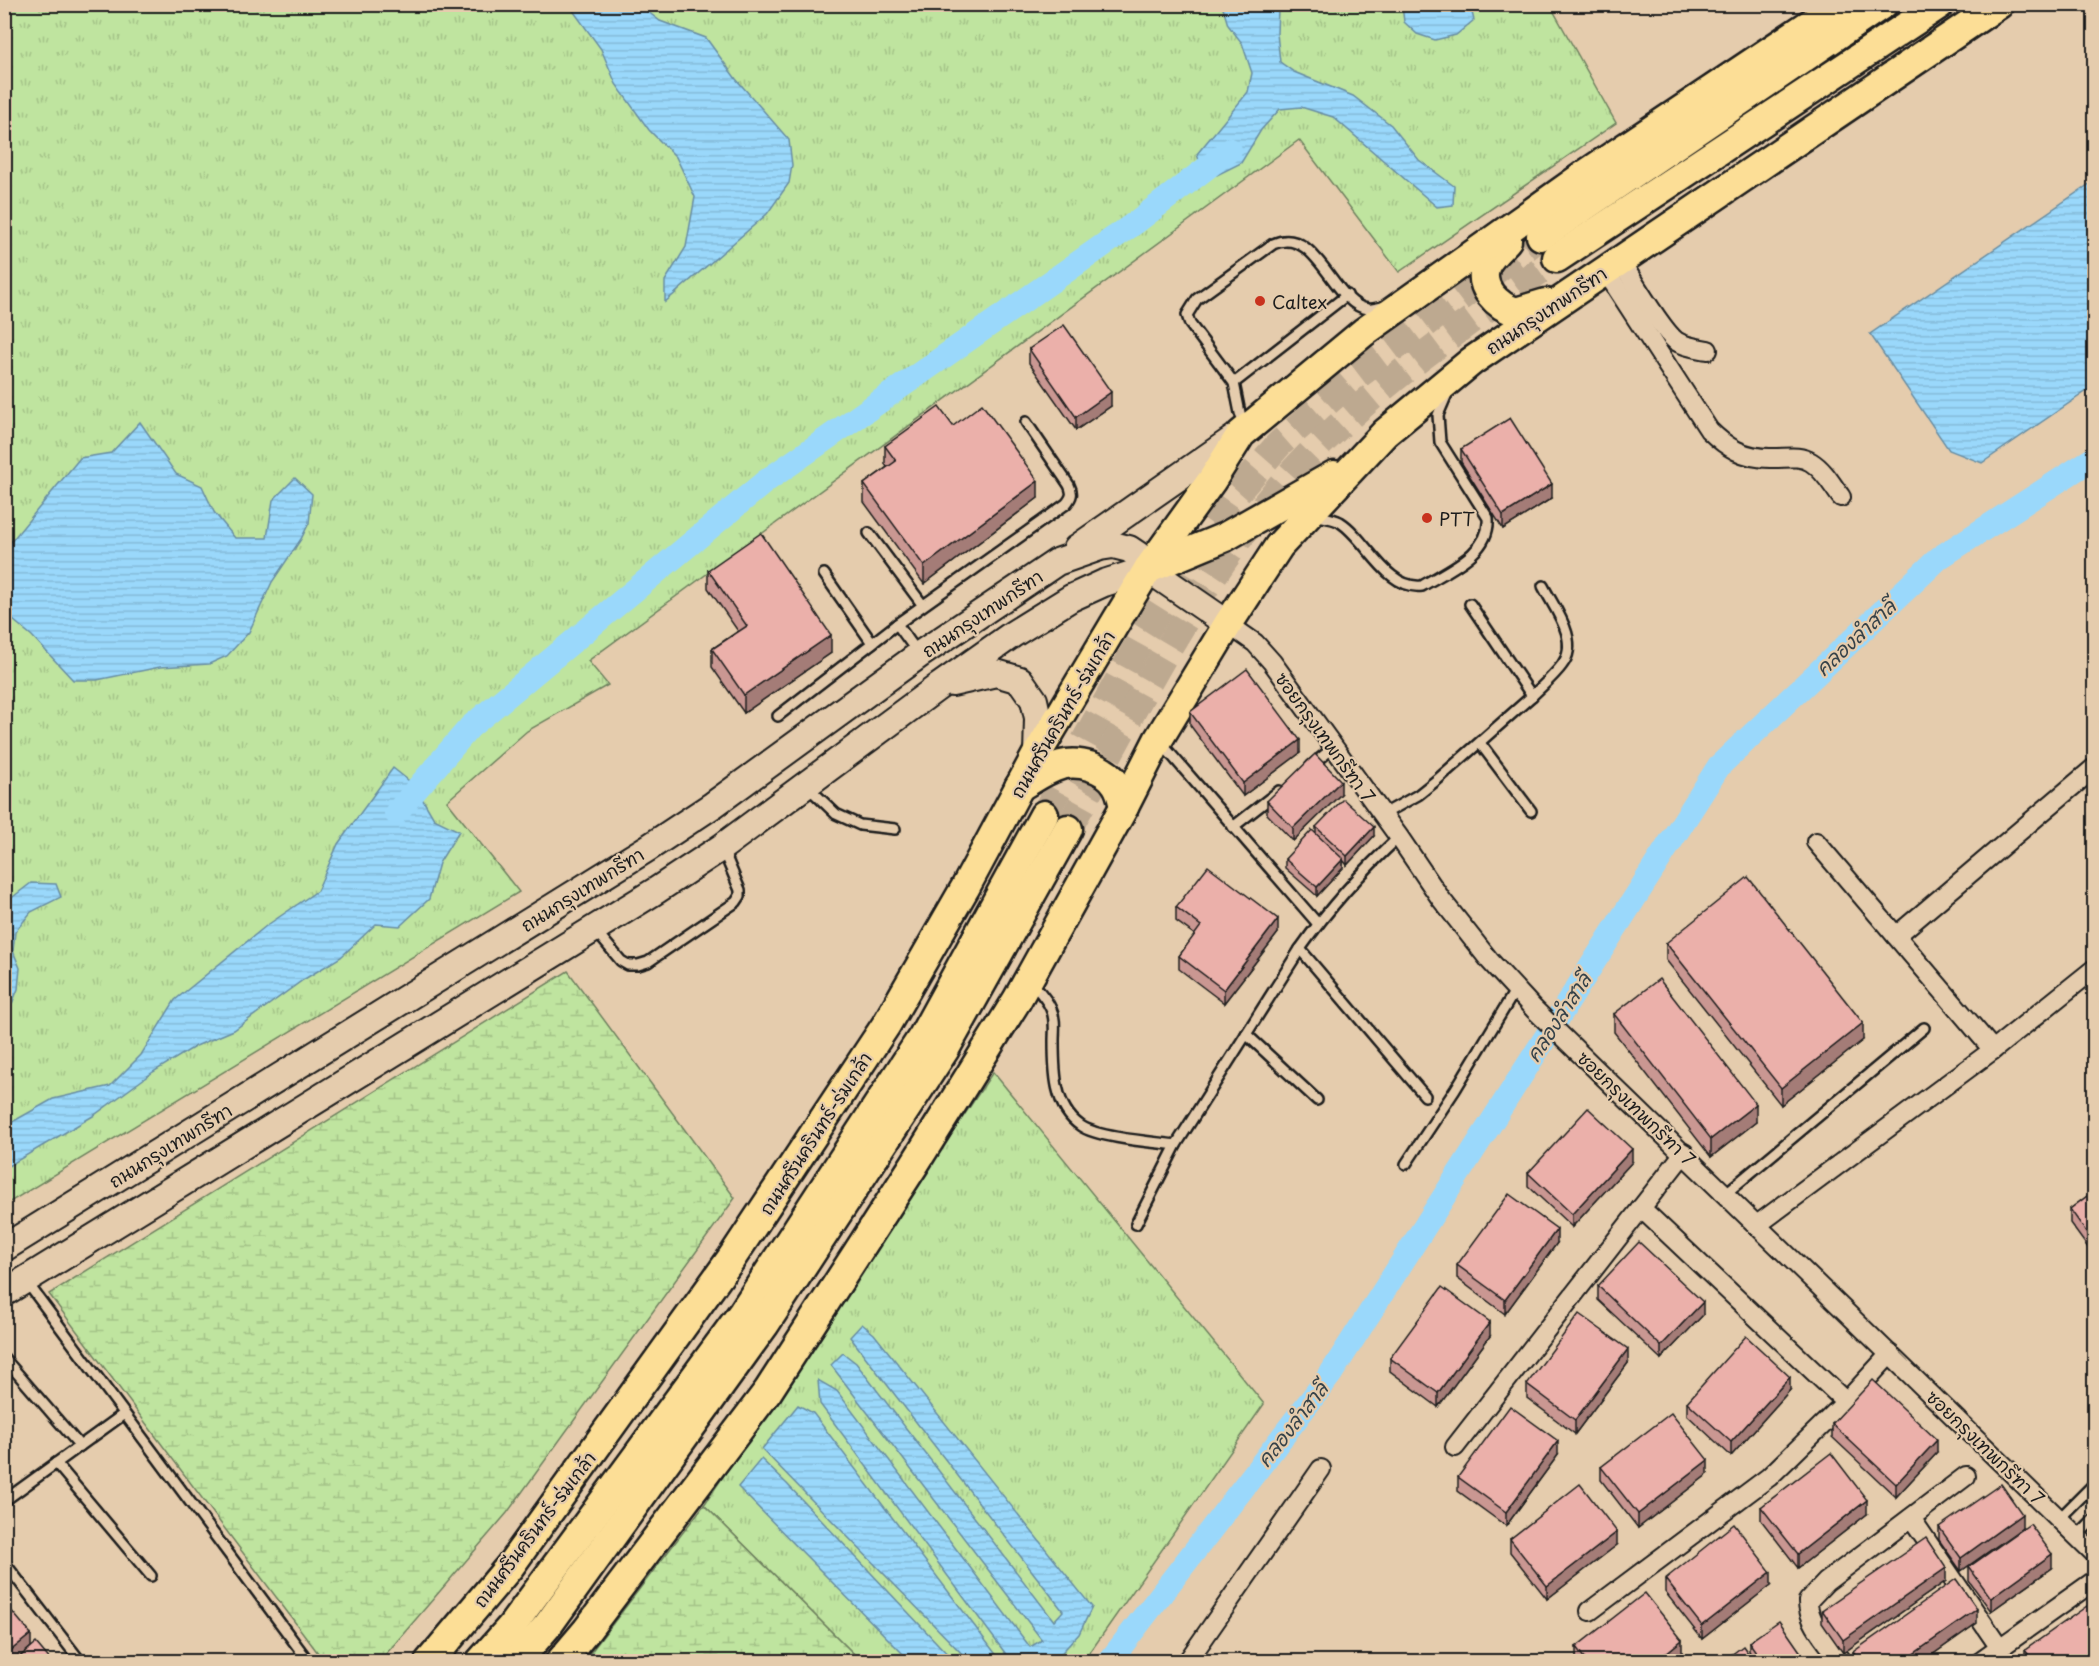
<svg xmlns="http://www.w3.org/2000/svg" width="2099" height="1666" viewBox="0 0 2099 1666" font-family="'Playpen Sans','Playpen Sans Thai',sans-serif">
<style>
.grass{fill:url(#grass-tufts);stroke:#6e805e;stroke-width:1.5}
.wetland{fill:url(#wetland-marsh);stroke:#6e805e;stroke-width:1.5}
.water{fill:url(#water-rules);stroke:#688da2;stroke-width:1.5}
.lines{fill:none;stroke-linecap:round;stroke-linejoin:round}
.canal{stroke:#9ad8fb;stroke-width:24}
.primary-tunnel{stroke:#bda990;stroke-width:28;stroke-dasharray:28 14;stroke-linecap:butt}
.service-casing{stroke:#1c1c1c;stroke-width:14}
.minor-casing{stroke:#1c1c1c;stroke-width:22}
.secondary-casing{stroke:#1c1c1c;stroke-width:30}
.primary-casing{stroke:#1c1c1c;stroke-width:33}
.service{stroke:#e5ccad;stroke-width:9}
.minor{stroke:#e5ccad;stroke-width:18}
.secondary{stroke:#e5ccad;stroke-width:26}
.primary{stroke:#fcde96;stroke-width:28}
.wall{fill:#ca9792;stroke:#1c1c1c;stroke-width:1.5}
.shaded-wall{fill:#a47b77;stroke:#1c1c1c;stroke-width:1.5}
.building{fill:#ebb0aa;stroke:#1c1c1c;stroke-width:1.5}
.poi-dot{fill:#c8321e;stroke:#e5ccad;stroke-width:2}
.labels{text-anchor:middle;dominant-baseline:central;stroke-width:4.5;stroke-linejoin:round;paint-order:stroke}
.poi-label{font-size:18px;fill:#1c1c1c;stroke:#e5ccad;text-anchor:start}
.street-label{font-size:18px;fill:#1c1c1c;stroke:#e5ccad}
.water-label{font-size:20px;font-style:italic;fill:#354249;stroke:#e5ccad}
</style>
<defs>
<pattern id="grass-tufts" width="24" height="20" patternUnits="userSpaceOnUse" patternTransform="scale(1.5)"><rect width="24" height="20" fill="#bfe49f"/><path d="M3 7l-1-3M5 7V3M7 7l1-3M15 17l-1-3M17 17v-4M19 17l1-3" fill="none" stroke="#a4c388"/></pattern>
<pattern id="wetland-marsh" width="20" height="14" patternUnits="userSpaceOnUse" patternTransform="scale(1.5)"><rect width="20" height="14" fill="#bfe49f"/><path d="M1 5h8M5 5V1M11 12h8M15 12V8" fill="none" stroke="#a4c388"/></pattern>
<pattern id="water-rules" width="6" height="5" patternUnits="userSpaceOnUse" patternTransform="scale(1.5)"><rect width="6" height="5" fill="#9ad8fb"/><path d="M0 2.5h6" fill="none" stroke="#84b9d7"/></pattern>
</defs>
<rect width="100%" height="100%" fill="#e5ccad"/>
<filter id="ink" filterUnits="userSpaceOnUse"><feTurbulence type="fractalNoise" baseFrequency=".0167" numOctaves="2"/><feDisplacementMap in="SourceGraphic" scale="12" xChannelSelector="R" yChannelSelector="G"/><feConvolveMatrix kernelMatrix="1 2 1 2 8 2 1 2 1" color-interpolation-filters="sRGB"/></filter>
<g filter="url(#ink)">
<g class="grass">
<polygon points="5,5 1550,5 1616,123 1399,272 1299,140 588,661 608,685 527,731 447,801 519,892 5,1205"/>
<polygon points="993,1072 1264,1404 1084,1661 861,1661 704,1505"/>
</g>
<g class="wetland">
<polygon points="568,971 735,1198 507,1513 380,1661 324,1661 49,1294"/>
<polygon points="704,1505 861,1661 584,1661"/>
</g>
<g class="water">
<polygon points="569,5 639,5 660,21 706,38 736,79 789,140 792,165 789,183 767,214 665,302 665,281 686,247 695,197 676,157 649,130 616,84 601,49"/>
<polygon points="1222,5 1274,5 1278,9 1277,33 1280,62 1294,72 1353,96 1391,125 1419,160 1454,186 1453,205 1437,207 1333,117 1301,107 1280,109 1261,130 1241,163 1217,175 1201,167 1197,154 1248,92 1252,73 1242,43 1228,25"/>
<polygon points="1402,5 1470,5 1474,20 1456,35 1435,40 1417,34 1404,22"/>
<polygon points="2094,181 2094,386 1982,463 1949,450 1870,334"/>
<polygon points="140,422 176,474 202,486 214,512 235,538 267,538 273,500 295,478 312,494 309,523 301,539 272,582 249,632 227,656 209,664 160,667 97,680 73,680 32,636 13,620 5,620 5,549 80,458 111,453"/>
<polygon points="393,768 408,780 423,800 434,819 459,831 439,863 429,899 400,926 376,924 341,957 303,980 234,1030 196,1046 153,1072 93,1116 5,1168 5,1126 53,1099 110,1086 141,1055 175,1000 266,926 317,891 338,844"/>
<polygon points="31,883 56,884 61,897 31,912 15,932 13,951 20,968 18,989 11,1006 5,1012 5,903"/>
<polygon points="862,1324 874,1334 1092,1607 1079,1634 1054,1661 1011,1661 820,1404 818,1380 837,1391 1030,1647 1042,1640 831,1365 843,1353 856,1363 1054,1621 1063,1611 850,1337"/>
<polygon points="798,1405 813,1413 1001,1661 969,1661 762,1449"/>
<polygon points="761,1459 787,1484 954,1661 910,1661 738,1487"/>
</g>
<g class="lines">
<g class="canal">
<polyline points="396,813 470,727 766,481 1135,223 1230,150"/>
<polyline points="1109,1662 1330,1375 1719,766 1939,558 2094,458"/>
</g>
<g class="primary-tunnel">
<polyline points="1044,815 1144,634 1197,549 1237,492 1279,444 1357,376 1541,236"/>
<path d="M 1068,829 C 1137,705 1204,566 1302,462 C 1378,383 1469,322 1557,258"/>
</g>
<g class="service-casing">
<g id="service">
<polyline points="1234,383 1347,295"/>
<path d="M 1246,427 L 1240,413 L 1234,383 L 1190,324 L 1187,315 L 1197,299 L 1273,244 C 1317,224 1333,305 1368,309 C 1372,310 1377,308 1382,307"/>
<path d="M 1313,515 C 1322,517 1333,518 1340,522 C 1367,539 1386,590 1422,586 C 1448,570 1491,553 1488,518 L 1440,442 L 1438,415 L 1447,394"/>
<polyline points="869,533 922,604"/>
<polyline points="824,574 872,643"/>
<path d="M 918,653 L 897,624 L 1066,504 C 1072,497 1073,493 1069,485 L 1026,422"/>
<path d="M 1532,696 C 1542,686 1554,676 1562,665 C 1581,641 1554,608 1543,586"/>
<polyline points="778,716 897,624"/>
<polyline points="1480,743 1531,811"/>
<polyline points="1162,744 1318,924"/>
<polyline points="1311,766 1334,747"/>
<polyline points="807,786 836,814 860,825 895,829"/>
<polyline points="1382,815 1418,795 1438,779 1532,696 1470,604"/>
<polyline points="1233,827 1279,791"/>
<polyline points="595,930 621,961 628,965 638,965 648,962 736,902 740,896 740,890 723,850"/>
<polyline points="1300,949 1425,1096"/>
<path d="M 1032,983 C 1039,991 1047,999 1051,1009 C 1056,1019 1054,1030 1054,1041 C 1054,1070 1054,1108 1081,1126 C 1099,1138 1153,1142 1176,1145"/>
<polyline points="1246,1034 1317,1100"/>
<polyline points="1406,1164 1455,1090 1516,989"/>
<polyline points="1725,1194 1924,1028"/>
<path d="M 1136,1224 L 1176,1145 L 1300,949 C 1329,908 1362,871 1399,837"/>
<polyline points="26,1281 309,1662"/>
<polyline points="4,1358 80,1446"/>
<polyline points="56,1463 151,1576"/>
<polyline points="8,1498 124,1414"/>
<polyline points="2059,1519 2094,1484"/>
<polyline points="2077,1536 2094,1519"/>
<polyline points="4,1562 81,1662"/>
</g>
</g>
<g class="minor-casing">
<g id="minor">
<path d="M 1620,260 C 1632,279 1660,328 1676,341 C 1685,347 1698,348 1708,350"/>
<path d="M 1605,270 L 1709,430 C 1727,448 1744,458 1770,458 C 1784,459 1798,454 1811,462 C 1824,470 1832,485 1841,497"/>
<polyline points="1228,624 1255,643 1272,662 1399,837 1441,899 1490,961 1534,1009 2094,1553"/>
<polyline points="1816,842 1993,1050"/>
<polyline points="1896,936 2094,768"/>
<polyline points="1641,1208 1846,1402"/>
<polyline points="1757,1225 1993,1050 2094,969"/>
<polyline points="1455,1447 1684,1153"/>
<polyline points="1911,1518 2000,1648"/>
<polyline points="1590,1611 1769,1477 1846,1402 1890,1354"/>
<polyline points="1187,1662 1321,1469"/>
<path d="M 1842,1662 C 1830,1645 1807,1622 1808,1601 L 1826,1582 L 1966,1476"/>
<polyline points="1980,1662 2094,1581"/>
</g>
</g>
<g class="secondary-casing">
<g id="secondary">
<polyline points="1077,548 1239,435"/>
<polyline points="952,683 996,673 1020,680 1034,700 1038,718 1037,754"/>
<polyline points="4,1248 648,848 713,805 919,655 1057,562 1100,547 1113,545 1129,549 1138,555 1148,569 1228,624"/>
<polyline points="4,1293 657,890 722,847 938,687 1013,634 1071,598 1104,583 1148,569"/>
</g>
</g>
<g class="primary-casing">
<g id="primary">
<polyline points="1541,236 1883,4"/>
<path d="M 1507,240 C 1501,247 1490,256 1486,265 C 1477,288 1498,306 1516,312 L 1546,303"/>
<polyline points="1557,258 1940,4"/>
<polyline points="1148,569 1225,537 1334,475"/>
<path d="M 1019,787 C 1033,779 1046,769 1061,765 C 1079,760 1106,768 1116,784 C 1121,791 1122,799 1124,807"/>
<polyline points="429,1662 510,1566 731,1259 886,1025 965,888 1037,754 1117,620 1148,569 1212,480 1241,434 1364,332 1586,174 1840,4"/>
<polyline points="480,1662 511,1627 743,1312 923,1036 1044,815"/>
<polyline points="516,1662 548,1625 765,1324 945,1049 1068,829"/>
<polyline points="560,1662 587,1630 768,1391 914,1165 1017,1000 1124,807 1158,740 1228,624 1279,546 1385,433 1472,361 1999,4"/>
</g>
</g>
<use href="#service" class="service"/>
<use href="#minor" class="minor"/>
<use href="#secondary" class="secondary"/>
<use href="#primary" class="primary"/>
</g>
<g class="wall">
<polygon points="1029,349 1111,406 1076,430 1029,363"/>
<polygon points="953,426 1038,498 924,584 864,502 864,484 887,467 885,464 885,446"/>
<polygon points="1461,449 1552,498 1503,529 1461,462"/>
<polygon points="708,570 831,653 744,713 712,667 712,649 738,631 708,588"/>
<polygon points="1190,712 1300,753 1243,796 1190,725"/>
<polygon points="1341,794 1293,841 1267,814 1267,801"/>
<polygon points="1316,827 1374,836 1347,865 1343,860 1343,868 1317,896 1285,868 1285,859 1316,834"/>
<polygon points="1176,907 1278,933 1224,1003 1179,969 1179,956 1195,935 1176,921"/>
<polygon points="1666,943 1863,1040 1781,1105 1666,960"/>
<polygon points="1614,1014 1756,1122 1711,1157 1614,1032"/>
<polygon points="1632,1162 1572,1227 1528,1186 1528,1173"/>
<polygon points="2094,1191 2094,1256 2070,1223 2070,1209"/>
<polygon points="1557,1243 1505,1314 1457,1278 1457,1265"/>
<polygon points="1598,1286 1703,1315 1661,1359 1598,1300"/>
<polygon points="1490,1336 1438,1407 1390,1371 1390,1358"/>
<polygon points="1628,1363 1575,1434 1527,1398 1527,1384"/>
<polygon points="1790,1390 1731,1456 1687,1415 1687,1402"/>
<polygon points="1832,1424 1937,1453 1896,1497 1832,1437"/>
<polygon points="1558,1455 1506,1526 1458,1491 1458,1477"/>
<polygon points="1601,1467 1708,1474 1638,1528 1601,1480"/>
<polygon points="1761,1507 1867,1514 1798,1568 1761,1520"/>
<polygon points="1939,1527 2022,1528 1961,1571 1939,1540"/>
<polygon points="1510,1539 1617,1545 1547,1599 1510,1552"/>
<polygon points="1969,1567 2052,1568 1991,1611 1969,1581"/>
<polygon points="1665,1579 1771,1585 1702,1639 1665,1592"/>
<polygon points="1946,1581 1843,1653 1822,1623 1822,1610"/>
<polygon points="1977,1623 1922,1662 1853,1662 1853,1652"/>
<polygon points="1749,1642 1806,1662 1756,1662 1749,1651"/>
<polygon points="1576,1647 1682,1653 1672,1662 1577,1662 1576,1660"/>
<polygon points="2025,1650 2094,1661 2093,1662 2025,1662"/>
</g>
<g class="shaded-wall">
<polygon points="1111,392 1111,406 1076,430 1076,417"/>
<polygon points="1038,481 1038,498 924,584 924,566"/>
<polygon points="1552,484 1552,498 1503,529 1503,515"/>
<polygon points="831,635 831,653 744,713 744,695"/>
<polygon points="1300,740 1300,753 1243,796 1243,783"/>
<polygon points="1341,781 1341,794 1293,841 1293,828"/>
<polygon points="1374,827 1374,836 1347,865 1347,856"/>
<polygon points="1343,859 1343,868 1317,896 1317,887"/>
<polygon points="1278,919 1278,933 1224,1003 1224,990"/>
<polygon points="1863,1023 1863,1040 1781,1105 1781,1088"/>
<polygon points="1756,1104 1756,1122 1711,1157 1711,1139"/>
<polygon points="1632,1149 1632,1162 1572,1227 1572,1214"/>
<polygon points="1557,1229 1557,1243 1505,1314 1505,1300"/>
<polygon points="1703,1302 1703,1315 1661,1359 1661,1346"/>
<polygon points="1490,1322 1490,1336 1438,1407 1438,1393"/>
<polygon points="1628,1349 1628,1363 1575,1434 1575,1420"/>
<polygon points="1790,1377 1790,1390 1731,1456 1731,1442"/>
<polygon points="1937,1440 1937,1453 1896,1497 1896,1484"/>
<polygon points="1558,1441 1558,1455 1506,1526 1506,1512"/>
<polygon points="1708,1460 1708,1474 1638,1528 1638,1514"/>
<polygon points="1867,1500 1867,1514 1798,1568 1798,1554"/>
<polygon points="2022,1514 2022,1528 1961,1571 1961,1558"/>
<polygon points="1617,1532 1617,1545 1547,1599 1547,1586"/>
<polygon points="2052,1554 2052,1568 1991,1611 1991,1598"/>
<polygon points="1946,1568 1946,1581 1843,1653 1843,1640"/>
<polygon points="1771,1572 1771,1585 1702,1639 1702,1626"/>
<polygon points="1977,1609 1977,1623 1922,1662 1902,1662"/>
<polygon points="31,1634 31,1647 14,1662 4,1662 4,1656"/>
<polygon points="1682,1640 1682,1653 1672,1662 1655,1662"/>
<polygon points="2094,1647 2094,1661 2093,1662 2074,1662"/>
</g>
<g class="building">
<polygon points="1064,325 1111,392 1076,417 1029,349"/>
<polygon points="982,404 1038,481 924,566 864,484 896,461 885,446 939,407 953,426"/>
<polygon points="1510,418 1552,484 1503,515 1461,449"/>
<polygon points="761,533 831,635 744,695 712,649 747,626 708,570"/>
<polygon points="1247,669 1300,740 1243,783 1190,712"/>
<polygon points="1315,754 1341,781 1293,828 1267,801"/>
<polygon points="1343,799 1374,827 1347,856 1316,827"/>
<polygon points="1312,830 1343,859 1317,887 1285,859"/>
<polygon points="1208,866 1278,919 1224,990 1179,956 1201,926 1176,907"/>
<polygon points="1748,877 1863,1023 1781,1088 1666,943"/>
<polygon points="1659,979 1756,1104 1711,1139 1614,1014"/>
<polygon points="1588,1108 1632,1149 1572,1214 1528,1173"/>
<polygon points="2094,1191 2094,1243 2070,1209"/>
<polygon points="1509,1194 1557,1229 1505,1300 1457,1265"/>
<polygon points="1639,1242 1703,1302 1661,1346 1598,1286"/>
<polygon points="1442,1287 1490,1322 1438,1393 1390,1358"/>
<polygon points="1579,1314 1628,1349 1575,1420 1527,1384"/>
<polygon points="1746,1336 1790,1377 1731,1442 1687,1402"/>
<polygon points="1873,1380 1937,1440 1896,1484 1832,1424"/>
<polygon points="1510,1406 1558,1441 1506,1512 1458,1477"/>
<polygon points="1671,1413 1708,1460 1638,1514 1601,1467"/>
<polygon points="1831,1453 1867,1500 1798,1554 1761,1507"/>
<polygon points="1580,1484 1617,1532 1547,1586 1510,1539"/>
<polygon points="2001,1484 2022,1514 1961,1558 1939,1527"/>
<polygon points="1734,1524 1771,1572 1702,1626 1665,1579"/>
<polygon points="2030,1524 2052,1554 1991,1598 1969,1567"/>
<polygon points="1926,1538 1946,1568 1843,1640 1822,1610"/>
<polygon points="1956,1579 1977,1609 1902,1662 1860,1662 1853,1652"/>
<polygon points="1645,1593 1682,1640 1655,1662 1587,1662 1576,1647"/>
<polygon points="4,1602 31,1634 4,1656"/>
<polygon points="2087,1606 2094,1617 2094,1647 2074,1662 2034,1662 2025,1650"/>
<polygon points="1779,1621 1806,1660 1804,1662 1763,1662 1749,1642"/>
<polygon points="36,1643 52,1662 14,1662"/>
<polygon points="1743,1646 1754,1662 1722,1662"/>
</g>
</g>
<g class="poi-dot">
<circle cx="1260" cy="301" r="6"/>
<circle cx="1427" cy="518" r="6"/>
</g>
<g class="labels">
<g class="poi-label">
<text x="1272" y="301">Caltex</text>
<text x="1439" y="518">PTT</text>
</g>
<g class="street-label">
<text transform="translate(1546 310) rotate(-34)">ถนนกรุงเทพกรีฑา</text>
<text transform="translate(982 613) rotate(-34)">ถนนกรุงเทพกรีฑา</text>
<text transform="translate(1062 714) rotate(-60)">ถนนศรีนครินทร์-ร่มเกล้า</text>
<text transform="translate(1326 737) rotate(54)">ซอยกรุงเทพกรีฑา 7</text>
<text transform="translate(582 889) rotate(-32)">ถนนกรุงเทพกรีฑา</text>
<text transform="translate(1637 1108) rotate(44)">ซอยกรุงเทพกรีฑา 7</text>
<text transform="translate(815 1133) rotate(-57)">ถนนศรีนครินทร์-ร่มเกล้า</text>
<text transform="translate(170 1145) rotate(-32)">ถนนกรุงเทพกรีฑา</text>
<text transform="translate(1986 1447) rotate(44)">ซอยกรุงเทพกรีฑา 7</text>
<text transform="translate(534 1529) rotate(-53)">ถนนศรีนครินทร์-ร่มเกล้า</text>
</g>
<g class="water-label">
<text transform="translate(1855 637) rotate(-43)">คลองลำสาลี</text>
<text transform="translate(1558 1017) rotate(-57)">คลองลำสาลี</text>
<text transform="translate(1292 1424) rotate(-52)">คลองลำสาลี</text>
</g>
</g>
<rect width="2099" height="1666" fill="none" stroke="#e5ccad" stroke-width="24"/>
<rect x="12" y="12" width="2075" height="1642" fill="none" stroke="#1c1c1c" stroke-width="2" filter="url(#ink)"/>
</svg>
